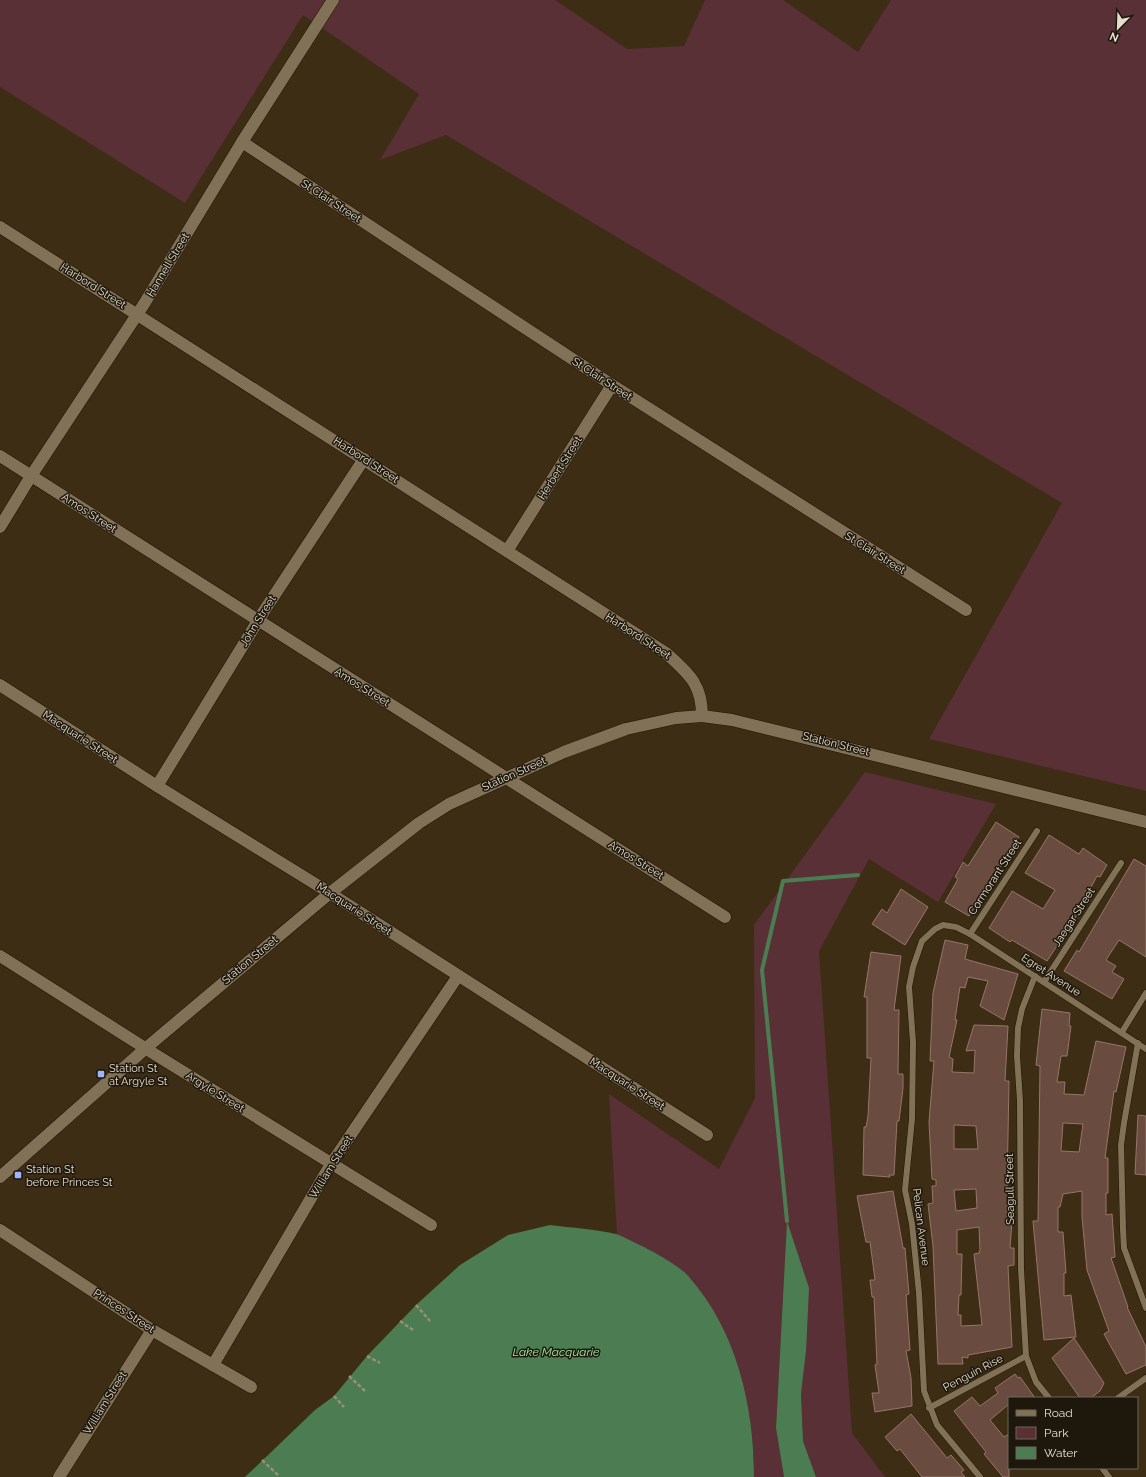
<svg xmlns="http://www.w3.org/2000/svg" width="1146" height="1477" viewBox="0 0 1146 1477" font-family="Raleway,sans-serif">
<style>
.green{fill:#593035}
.water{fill:#4c7c51}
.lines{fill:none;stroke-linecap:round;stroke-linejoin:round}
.stream{stroke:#4c7c51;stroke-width:4}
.building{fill:#694c3f;stroke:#957668;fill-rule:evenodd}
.lane-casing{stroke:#221500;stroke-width:7}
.street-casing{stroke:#221500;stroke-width:13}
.secondary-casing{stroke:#221500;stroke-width:13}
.path{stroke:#998e7a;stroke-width:2.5;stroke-dasharray:4 2;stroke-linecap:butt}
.lane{stroke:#817156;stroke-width:6}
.street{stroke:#817156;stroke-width:12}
.secondary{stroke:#817156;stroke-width:12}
.poi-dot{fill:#a0b3fd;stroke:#1d170c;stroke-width:1.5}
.labels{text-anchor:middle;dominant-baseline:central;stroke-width:3;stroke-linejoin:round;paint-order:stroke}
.street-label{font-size:11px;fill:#e6ddce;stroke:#1d170c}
.poi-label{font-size:11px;fill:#e6ddce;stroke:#1d170c;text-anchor:start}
.water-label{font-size:12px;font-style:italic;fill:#a0e9a8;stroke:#1d170c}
</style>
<rect width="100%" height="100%" fill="#3c2d14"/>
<g class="green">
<polygon points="0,0 555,0 627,49 684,46 705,0 783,0 858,52 891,0 1146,0 1146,791 929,739 1062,503 446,135 380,160 419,94 303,15 185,203 0,87"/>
<polygon points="865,772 996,804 938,902 869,859 819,951 852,1433 885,1477 816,1477 803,1441 801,1394 806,1351 787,1222 776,1428 784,1477 754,1477 754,1455 653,1252 617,1235 609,1094 719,1169 755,1098 754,925"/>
</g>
<g class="water">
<polygon points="787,1221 809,1288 806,1351 801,1394 803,1441 816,1477 784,1477 776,1428"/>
<path d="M 550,1225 C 572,1228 595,1229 616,1234 C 625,1237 635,1243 644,1247 C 657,1254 680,1266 689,1277 C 737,1331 754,1407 754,1477 L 245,1477 L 315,1410 L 334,1396 L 367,1356 L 416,1305 L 460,1265 L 508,1235 Z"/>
</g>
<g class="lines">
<polyline class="stream" points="787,1221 762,970 783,881 858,875"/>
</g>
<g class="building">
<polygon points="996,822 1019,837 969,916 945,902 958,879 955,877 963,862 968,866"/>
<polygon points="1049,835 1079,854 1083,848 1107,865 1100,877 1097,876 1074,920 1047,961 1012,940 1010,942 989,928 1012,891 1043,909 1055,890 1025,873"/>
<polygon points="1134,859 1146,866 1146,957 1119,940 1106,960 1116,966 1112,972 1124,979 1112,999 1064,971 1077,950 1079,952"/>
<polygon points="901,889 928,907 905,945 872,924 882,909 887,913"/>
<path d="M 945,940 L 968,945 L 965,959 L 1018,974 L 1004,1020 L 980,1006 L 988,981 L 968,977 L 965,988 L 960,987 L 955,1020 L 957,1020 L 949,1057 L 953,1059 L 952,1072 L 974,1073 L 975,1050 L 966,1051 L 974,1025 L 1008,1026 L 1005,1081 L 1009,1081 L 1007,1189 L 1011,1188 L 1011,1222 L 1012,1221 L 1010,1248 L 1014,1248 L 1014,1265 L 1008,1266 L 1012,1347 L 968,1355 L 968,1358 L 962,1357 L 963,1364 L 938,1364 L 933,1246 L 928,1204 L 933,1203 L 932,1186 L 936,1186 L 936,1180 L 932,1179 L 929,1122 L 934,1061 L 930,1061 L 933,993 ZM 954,1125 L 976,1126 L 978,1149 L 954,1149 ZM 976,1189 L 977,1208 L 956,1211 L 954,1190 ZM 979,1227 L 980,1250 L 979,1253 L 974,1254 L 982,1325 L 961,1326 L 961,1315 L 958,1315 L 959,1295 L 961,1295 L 962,1254 L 957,1254 L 957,1230 Z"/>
<polygon points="871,952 901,956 894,1010 899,1010 898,1074 903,1074 903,1088 899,1121 897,1121 894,1175 889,1175 890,1177 863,1175 864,1127 866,1127 868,1116 871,1058 867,1058 867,997 864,997"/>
<path d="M 1042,1009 L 1070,1013 L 1069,1026 L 1071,1026 L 1067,1056 L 1061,1056 L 1057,1082 L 1065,1082 L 1064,1094 L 1084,1095 L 1096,1041 L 1126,1047 L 1116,1092 L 1114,1091 L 1105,1158 L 1108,1158 L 1108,1193 L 1106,1193 L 1106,1215 L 1112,1214 L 1115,1257 L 1111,1258 L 1128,1307 L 1127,1307 L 1146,1347 L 1146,1365 L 1126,1374 L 1104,1334 L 1109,1331 L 1087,1270 L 1082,1217 L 1082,1191 L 1063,1194 L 1060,1207 L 1058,1207 L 1058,1232 L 1063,1232 L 1066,1273 L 1064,1273 L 1064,1296 L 1071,1295 L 1076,1337 L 1044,1340 L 1033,1221 L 1038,1221 L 1040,1066 L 1036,1065 ZM 1063,1123 L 1083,1124 L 1079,1152 L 1061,1151 Z"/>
<polygon points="1138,1115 1146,1116 1146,1175 1135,1174"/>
<polygon points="893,1191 903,1248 905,1248 909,1294 906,1295 910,1350 906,1351 911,1378 912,1406 875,1412 872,1393 879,1393 875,1365 877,1364 874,1297 872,1297 870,1280 875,1280 870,1242 866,1242 857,1196"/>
<polygon points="1074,1338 1104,1383 1100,1391 1091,1398 1080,1398 1052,1358"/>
<polygon points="1015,1374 1018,1378 1020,1377 1035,1398 1009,1398 1009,1404 990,1420 1004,1437 1009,1434 1009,1477 1003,1477 984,1454 986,1452 954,1411 972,1397 980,1406 998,1393 995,1388"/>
<polygon points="911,1414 947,1458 951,1455 964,1470 961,1472 965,1477 922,1477 900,1449 897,1451 885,1437"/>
</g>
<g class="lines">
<g class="lane-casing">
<g id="lane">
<polyline points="970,934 1037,831"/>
<polyline points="1035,976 1022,1009 1018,1028 1017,1056 1020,1101 1021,1269 1026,1356 1036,1382 1049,1398"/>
<polyline points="1044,982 1121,863"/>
<polyline points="1122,1032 1146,993"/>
<polyline points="1138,1043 1124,1123 1121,1145 1123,1229 1124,1248 1146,1308"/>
<polyline points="1118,1398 1146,1378"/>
<polyline points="929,1408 1026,1356"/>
<polyline points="1102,1468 1109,1477"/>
<polyline points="980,1477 937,1425 924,1391 919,1293 912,1224 905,1190 912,1119 913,1042 909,987 913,967 922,941 935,929 943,925 956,927 970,934 1146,1049"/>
</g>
</g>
<g class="street-casing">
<g id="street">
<polyline points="242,142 612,385 966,610"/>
<path d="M 0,227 L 666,653 C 689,674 702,684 702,716"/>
<polyline points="0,456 725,917"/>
<polyline points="0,527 31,476 144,304 242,142 333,0"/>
<polyline points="507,551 612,385"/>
<polyline points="0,685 157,786 330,893 707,1135"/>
<polyline points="157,786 264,611 364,459"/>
<polyline points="0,956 156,1055 431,1225"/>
<polyline points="0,1230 152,1330 251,1387"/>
<polyline points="213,1365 331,1164 458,976"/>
<polyline points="59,1477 152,1330"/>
</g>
</g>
<g class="secondary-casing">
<polyline id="secondary" points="0,1177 146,1048 330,893 419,823 449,804 564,752 626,729 676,718 702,716 732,720 1146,822"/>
</g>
<g class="path">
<polyline points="416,1305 430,1321"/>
<polyline points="400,1321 413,1330"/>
<polyline points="367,1356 380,1363"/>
<polyline points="349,1376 365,1391"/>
<polyline points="334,1396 344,1407"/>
<polyline points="262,1460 278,1475"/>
</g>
<use href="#lane" class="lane"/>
<use href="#street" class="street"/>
<use href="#secondary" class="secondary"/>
</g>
<g class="poi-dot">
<rect x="97" y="1070" width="8" height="8" rx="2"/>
<rect x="14" y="1171" width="8" height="8" rx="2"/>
</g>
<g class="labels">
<g class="street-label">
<text transform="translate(331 201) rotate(33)">St Clair Street</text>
<text transform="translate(168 265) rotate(-59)">Hannell Street</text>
<text transform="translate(93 286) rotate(32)">Harbord Street</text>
<text transform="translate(602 379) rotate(33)">St Clair Street</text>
<text transform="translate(366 460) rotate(33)">Harbord Street</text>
<text transform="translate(560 468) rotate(-58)">Herbert Street</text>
<text transform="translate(89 513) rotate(33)">Amos Street</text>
<text transform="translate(875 553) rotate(32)">St Clair Street</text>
<text transform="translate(258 621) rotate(-58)">John Street</text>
<text transform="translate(638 636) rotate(33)">Harbord Street</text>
<text transform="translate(362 687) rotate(32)">Amos Street</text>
<text transform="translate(80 737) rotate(33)">Macquarie Street</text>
<text transform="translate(836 744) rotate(14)">Station Street</text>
<text transform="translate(514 774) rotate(-24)">Station Street</text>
<text transform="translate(636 860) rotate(32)">Amos Street</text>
<text transform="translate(995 877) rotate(-57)">Cormorant Street</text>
<text transform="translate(354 909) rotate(33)">Macquarie Street</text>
<text transform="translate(1074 917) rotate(-57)">Jaegar Street</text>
<text transform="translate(250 960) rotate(-40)">Station Street</text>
<text transform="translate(1051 975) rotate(33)">Egret Avenue</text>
<text transform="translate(627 1084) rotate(33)">Macquarie Street</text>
<text transform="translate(215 1092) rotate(32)">Argyle Street</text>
<text transform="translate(331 1167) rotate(-58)">William Street</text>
<text transform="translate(1010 1189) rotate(-91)">Seagull Street</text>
<text transform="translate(921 1227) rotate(83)">Pelican Avenue</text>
<text transform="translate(124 1311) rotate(33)">Princes Street</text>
<text transform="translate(973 1373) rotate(-28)">Penguin Rise</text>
<text transform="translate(105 1403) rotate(-58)">William Street</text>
</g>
<g class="poi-label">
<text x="109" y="1068">Station St<tspan x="109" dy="13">at Argyle St</tspan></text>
<text x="26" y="1169">Station St<tspan x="26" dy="13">before Princes St</tspan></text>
</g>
<g class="water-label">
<text x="556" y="1352">Lake Macquarie</text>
</g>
</g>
<rect x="1008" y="1397" width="130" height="72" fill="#1d170c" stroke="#6d665a"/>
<rect x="1016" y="1410" width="20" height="6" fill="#817156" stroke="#6d665a"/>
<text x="1044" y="1417" font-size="12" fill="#e6ddce">Road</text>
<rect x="1016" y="1427" width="20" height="12" fill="#593035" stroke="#6d665a"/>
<text x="1044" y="1437" font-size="12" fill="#e6ddce">Park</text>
<rect x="1016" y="1447" width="20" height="12" fill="#4c7c51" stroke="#6d665a"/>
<text x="1044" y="1457" font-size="12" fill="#e6ddce">Water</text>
<g transform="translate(1118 28) rotate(203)" stroke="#1d170c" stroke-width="3" paint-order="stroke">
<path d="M0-3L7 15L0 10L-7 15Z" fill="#e6ddce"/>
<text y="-6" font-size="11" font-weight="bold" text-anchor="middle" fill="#e6ddce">N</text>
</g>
</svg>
